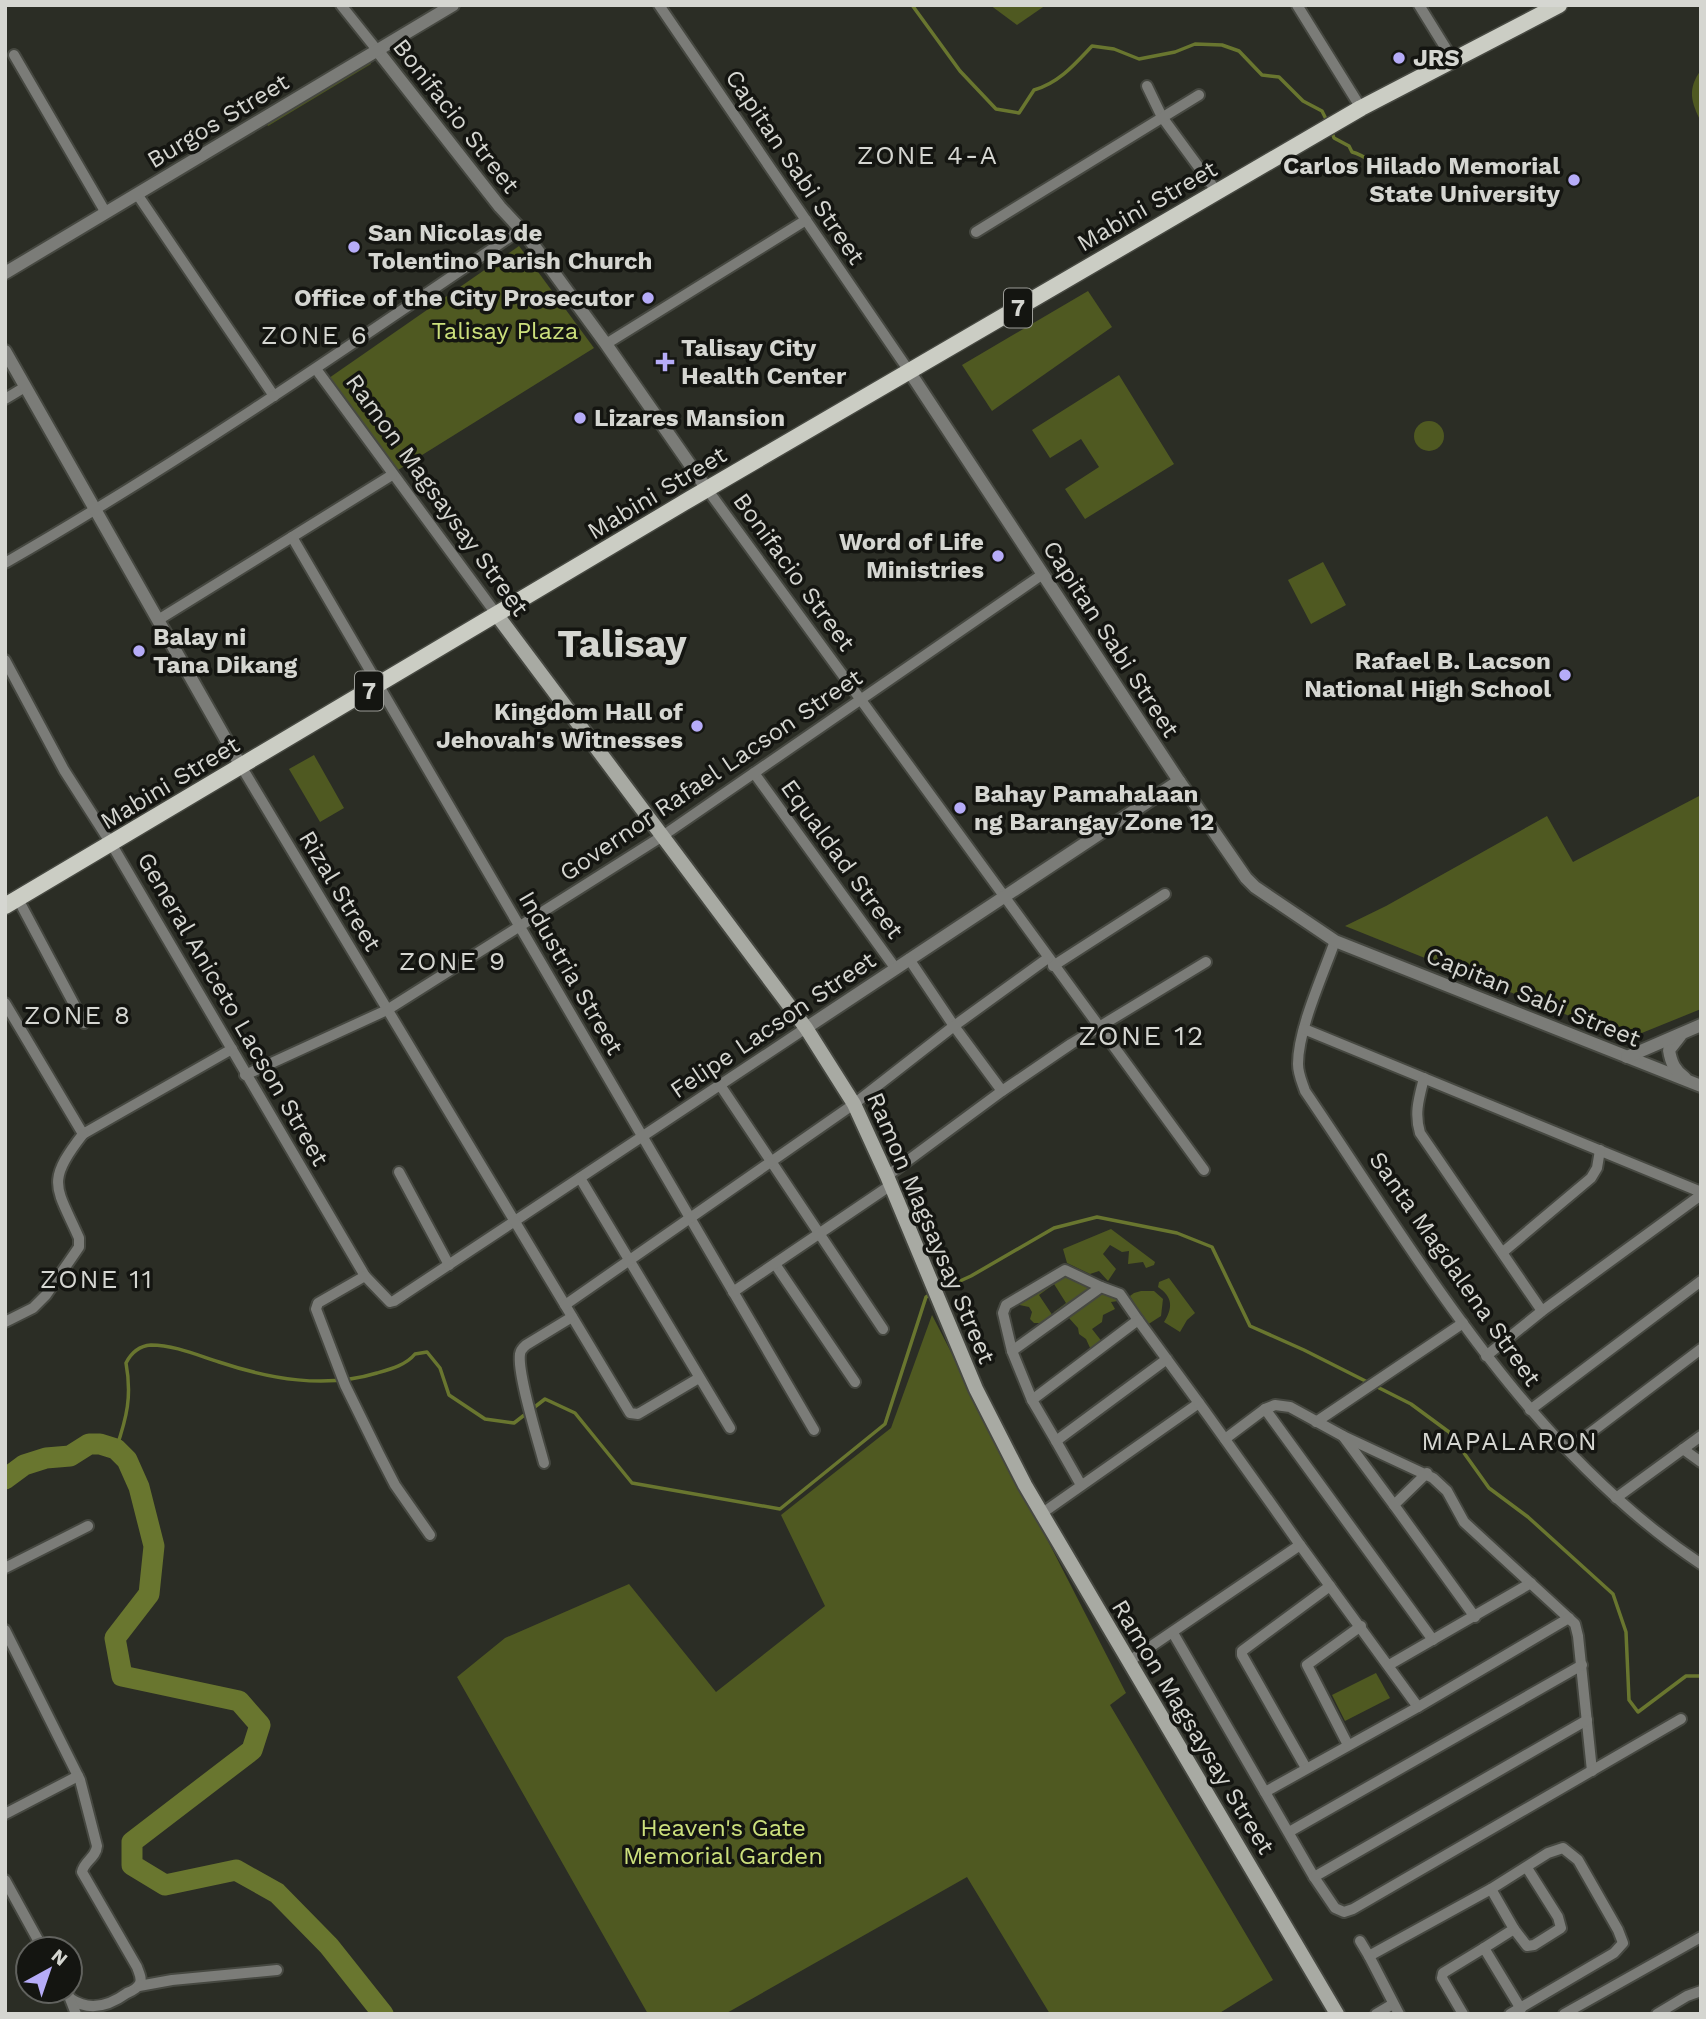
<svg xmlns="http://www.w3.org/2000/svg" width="1706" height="2019" viewBox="0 0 1706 2019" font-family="'Work Sans',sans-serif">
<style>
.green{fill:#4f5921}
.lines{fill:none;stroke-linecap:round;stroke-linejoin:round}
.stream{stroke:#69762f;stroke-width:3.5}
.river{stroke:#69762f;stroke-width:21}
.minor-casing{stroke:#464841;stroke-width:14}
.tertiary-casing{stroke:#464841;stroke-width:16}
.secondary-casing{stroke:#464841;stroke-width:18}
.primary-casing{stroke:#464841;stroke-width:19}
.minor{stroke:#7b7c78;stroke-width:10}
.tertiary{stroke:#7b7c78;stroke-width:12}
.secondary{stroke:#a8aaa3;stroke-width:14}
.primary{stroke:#cbcdc4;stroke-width:16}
.poi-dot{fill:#b6acf8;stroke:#141511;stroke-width:2.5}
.labels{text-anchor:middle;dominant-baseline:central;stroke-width:7;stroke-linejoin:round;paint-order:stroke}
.shield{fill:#141511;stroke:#9b9c97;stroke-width:2}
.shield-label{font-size:23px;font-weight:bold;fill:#d5d6d1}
.poi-label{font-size:24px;font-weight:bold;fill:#d5d6d1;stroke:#141511;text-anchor:start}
.street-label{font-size:24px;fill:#d5d6d1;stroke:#141511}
.park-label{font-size:24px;fill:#cce07c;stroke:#141511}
.neighbourhood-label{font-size:26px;letter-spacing:2px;fill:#d5d6d1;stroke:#141511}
.quarter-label{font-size:28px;letter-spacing:2px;fill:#d5d6d1;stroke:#141511}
.town-label{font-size:38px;font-weight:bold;fill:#d5d6d1;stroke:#141511}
</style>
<rect width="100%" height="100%" fill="#2b2d25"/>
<g class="green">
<polygon points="990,5 1046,5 1017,25"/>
<polygon points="370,61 371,64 268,126 266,123"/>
<path d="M 1701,70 L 1701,122 C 1691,102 1687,89 1701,70 Z"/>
<polygon points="519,246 594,348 398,470 329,378"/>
<polygon points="1088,291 1112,327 992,411 962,365"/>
<polygon points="1119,375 1174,464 1085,519 1065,489 1099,467 1081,439 1050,458 1032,430"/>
<circle cx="1429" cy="436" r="15"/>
<polygon points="1323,562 1346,605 1311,624 1288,580"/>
<polygon points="314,755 344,808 320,822 289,769"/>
<polygon points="1701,795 1701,1009 1627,1039 1345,926 1386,906 1547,816 1573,862"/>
<polygon points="1111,1229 1155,1262 1154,1265 1146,1268 1143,1262 1128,1264 1129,1251 1122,1252 1110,1245 1103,1254 1116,1269 1108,1281 1099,1271 1090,1274 1067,1263 1063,1249"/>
<polygon points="1066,1272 1089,1284 1092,1290 1056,1317 1054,1312 1066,1303 1054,1284 1039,1295 1053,1316 1045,1323 1034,1323 1030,1319 1032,1312 1029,1307 1015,1304"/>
<path d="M 1169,1278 L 1195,1313 L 1187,1320 L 1180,1332 L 1164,1322 C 1173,1308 1173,1297 1158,1287 L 1159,1282 Z"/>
<polygon points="1101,1289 1115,1294 1118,1301 1111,1302 1115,1309 1103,1315 1102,1322 1092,1329 1103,1343 1091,1350 1086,1339 1079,1334 1078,1328 1069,1318 1070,1311"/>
<polygon points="1141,1291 1154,1291 1163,1299 1161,1316 1147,1325 1130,1296 1134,1293"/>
<polygon points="932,1315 1126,1693 1110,1705 1273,1980 1218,2014 1050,2014 967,1877 725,2014 648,2014 457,1677 505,1638 629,1584 716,1692 825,1606 781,1515 891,1428"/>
<polygon points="1376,1673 1390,1698 1345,1721 1332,1695"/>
</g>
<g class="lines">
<g class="stream">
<path d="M 912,5 L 960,71 L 996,109 L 1019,113 L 1034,90 C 1059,83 1075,64 1092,46 L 1114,49 L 1139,59 L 1175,52 L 1195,44 L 1222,45 L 1239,51 L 1262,75 L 1279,77 L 1303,101 L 1322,111 L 1328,123"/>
<path d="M 1331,130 L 1334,138 L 1349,146 L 1352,152 C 1368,156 1377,169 1394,172 C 1407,175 1406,168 1422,176"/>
<polyline points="938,1291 971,1276 1054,1228 1097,1217 1177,1233 1212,1247 1250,1326 1304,1350 1411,1404 1449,1432 1489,1488 1528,1517 1613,1594 1626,1632 1629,1700 1638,1712 1686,1676 1701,1676"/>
<path d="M 116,1449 C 127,1417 132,1396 126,1363 C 131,1353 139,1346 151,1345 C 174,1345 197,1355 219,1362 C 270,1379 325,1389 377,1373 C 391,1369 406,1365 415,1354 L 427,1352 L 440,1368 L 449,1395 L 485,1419 L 514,1423 L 545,1399 L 575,1413 L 632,1483 L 780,1509 L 885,1424 L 926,1297 L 931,1294"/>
</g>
<polyline class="river" points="5,1479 24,1465 46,1458 70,1456 89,1444 100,1444 116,1449 127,1460 139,1487 154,1546 149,1594 115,1638 122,1676 239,1701 260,1725 252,1750 132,1842 132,1865 165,1885 236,1870 277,1893 329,1946 383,2014"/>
<g class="minor-casing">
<g id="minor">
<polyline points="341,5 377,50"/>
<polyline points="659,5 909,371"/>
<polyline points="1297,5 1361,108"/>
<polyline points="1419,5 1453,60"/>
<polyline points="14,55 106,213"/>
<polyline points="1147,86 1162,117 1217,192"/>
<polyline points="137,194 274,396"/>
<polyline points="976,232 1199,95"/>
<polyline points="606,344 806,220"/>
<polyline points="316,369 497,615"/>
<polyline points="5,399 25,387"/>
<polyline points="707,489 1204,1170"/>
<polyline points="292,537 814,1430"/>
<path d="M 5,563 C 182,461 351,345 520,230"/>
<polyline points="158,620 392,475"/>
<polyline points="5,660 64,770 112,845 365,1276 390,1302 394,1301 806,1028"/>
<polyline points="241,766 630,1413 638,1414 699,1378"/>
<polyline points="754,773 896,969"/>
<polyline points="18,899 84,1023"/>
<path d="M 1335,941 C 1323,975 1298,1029 1298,1064 C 1298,1074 1302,1082 1305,1091 C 1420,1260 1527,1448 1701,1564"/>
<polyline points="909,959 954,1026 1002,1091"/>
<polyline points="1053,966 1165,894"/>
<polyline points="5,1003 83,1134 232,1049"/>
<polyline points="1304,1029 1701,1192"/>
<polyline points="245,1075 387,1010 661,837 1043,574"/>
<path d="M 1424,1078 C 1419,1098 1414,1113 1420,1133 L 1542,1311"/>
<polyline points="720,1085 883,1329"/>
<polyline points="399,1172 449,1265"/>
<polyline points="887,1176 1002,1091 1071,1044 1206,962"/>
<polyline points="580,1178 730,1428"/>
<polyline points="1503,1252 1591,1178 1597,1168 1600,1150"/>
<polyline points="775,1264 855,1382"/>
<polyline points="365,1276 318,1303 316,1309 345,1385 379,1454 395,1485 430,1535"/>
<polyline points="733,1292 891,1185"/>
<polyline points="565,1305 854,1104 954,1026 1048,958"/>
<path d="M 5,1322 L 33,1308 L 46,1295 L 79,1247 L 79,1238 C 56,1186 45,1183 83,1134"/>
<polyline points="1012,1351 1003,1313 1006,1305 1065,1270 1101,1287"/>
<polyline points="1486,1356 1542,1311 1701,1195"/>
<polyline points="1032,1400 1012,1351 1101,1287 1120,1294 1138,1320"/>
<polyline points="1265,1409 1275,1405 1290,1407 1343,1436 1433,1478 1447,1491 1464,1522 1575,1624 1578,1636 1592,1771"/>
<polyline points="1530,1410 1701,1281"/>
<polyline points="1316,1422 1463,1323"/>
<polyline points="1343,1436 1394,1505"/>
<polyline points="1225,1439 1265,1409 1433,1640"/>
<polyline points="1056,1441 1081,1485"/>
<polyline points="1569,1449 1701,1349"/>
<polyline points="1683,1449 1701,1462"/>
<path d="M 544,1463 C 538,1440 517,1374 520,1354 C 521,1349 522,1349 526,1345 L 572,1317"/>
<polyline points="1427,1473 1394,1505 1475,1617"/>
<polyline points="1616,1498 1701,1436"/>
<polyline points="1041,1514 1199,1403"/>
<polyline points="1300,1545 1418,1707"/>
<polyline points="5,1568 88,1526"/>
<path d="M 5,1630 L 80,1780 L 97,1846 C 96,1858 84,1861 82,1872 L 137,1967 C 139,1973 142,1978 140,1983 C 138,1988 132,1991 127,1993 C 109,2006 90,2012 71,1999"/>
<polyline points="1173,1633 1314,1877 1335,1908 1344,1912 1353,1909 1681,1719"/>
<path d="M 1128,1662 L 1300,1545 C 1247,1469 1193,1394 1138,1320 L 1032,1400 L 1056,1441 L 1167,1359"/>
<polyline points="1389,1665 1531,1583"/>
<polyline points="1348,1745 1307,1665 1361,1626"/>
<polyline points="1306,1768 1242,1655 1242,1651 1330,1586"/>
<polyline points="1265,1792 1418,1707 1569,1618"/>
<polyline points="5,1814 78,1776"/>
<polyline points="1289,1832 1582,1665"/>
<polyline points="1314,1877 1587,1720"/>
<polyline points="5,1880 43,1949"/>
<polyline points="1514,1929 1527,1946 1534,1945 1561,1928 1558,1917 1527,1868"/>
<polyline points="1360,1941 1369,1956"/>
<polyline points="1484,1948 1514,1929 1491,1889"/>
<polyline points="139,1986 172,1980 277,1970"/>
<polyline points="67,1991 76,2014"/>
<polyline points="1376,2014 1393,2004"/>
<polyline points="1399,2014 1369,1956 1491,1889 1548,1853 1563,1848 1578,1860 1618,1930 1623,1943 1614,1953 1510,2014"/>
<polyline points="1463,2014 1442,1978 1443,1973 1484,1948 1521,2009"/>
<polyline points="1564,2014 1701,1937"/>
<polyline points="1657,2014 1687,1996 1701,1991"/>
</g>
</g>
<g class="tertiary-casing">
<g id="tertiary">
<polyline points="377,50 500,207 527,236 606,344 707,489"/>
<polyline points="5,273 453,5"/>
<polyline points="5,351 241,766"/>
<polyline points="909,371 1179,781 1246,878 1255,887 1335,941 1701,1086"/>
<polyline points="806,1028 1179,781"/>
<path d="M 1680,1036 L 1669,1050 C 1671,1063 1675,1071 1685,1078"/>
<polyline points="1627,1057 1701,1025"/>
</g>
</g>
<g class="secondary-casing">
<polyline id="secondary" points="497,615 806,1028 854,1104 887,1176 976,1389 1025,1485 1337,2014"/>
</g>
<g class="primary-casing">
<polyline id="primary" points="5,906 690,499 1361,108 1559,5"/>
</g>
<use href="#minor" class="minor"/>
<use href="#tertiary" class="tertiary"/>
<use href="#secondary" class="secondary"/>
<use href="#primary" class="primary"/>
</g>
<g class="poi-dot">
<circle cx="1399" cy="58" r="7"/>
<circle cx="1574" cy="180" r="7"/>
<circle cx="354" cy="247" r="7"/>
<circle cx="648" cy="298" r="7"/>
<path d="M661.5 351.5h7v7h7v7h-7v7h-7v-7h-7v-7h7z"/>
<circle cx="580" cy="418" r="7"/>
<circle cx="998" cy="556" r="7"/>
<circle cx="139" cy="651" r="7"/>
<circle cx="1565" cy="675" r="7"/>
<circle cx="697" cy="726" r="7"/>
<circle cx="960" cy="808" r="7"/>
</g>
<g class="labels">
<g class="shield">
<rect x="1004" y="288.5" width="28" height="39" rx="5"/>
<rect x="355" y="671.5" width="28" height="39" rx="5"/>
</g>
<g class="shield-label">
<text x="1018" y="308">7</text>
<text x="369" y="691">7</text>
</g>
<g class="poi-label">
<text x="1413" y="58">JRS</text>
<text x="1560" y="166" text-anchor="end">Carlos Hilado Memorial<tspan x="1560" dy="28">State University</tspan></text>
<text x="368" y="233">San Nicolas de<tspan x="368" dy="28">Tolentino Parish Church</tspan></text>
<text x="634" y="298" text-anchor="end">Office of the City Prosecutor</text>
<text x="681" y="348">Talisay City<tspan x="681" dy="28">Health Center</tspan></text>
<text x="594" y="418">Lizares Mansion</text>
<text x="984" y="542" text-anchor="end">Word of Life<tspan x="984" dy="28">Ministries</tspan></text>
<text x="153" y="637">Balay ni<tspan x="153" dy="28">Tana Dikang</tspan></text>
<text x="1551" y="661" text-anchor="end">Rafael B. Lacson<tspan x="1551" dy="28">National High School</tspan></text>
<text x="683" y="712" text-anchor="end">Kingdom Hall of<tspan x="683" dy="28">Jehovah's Witnesses</tspan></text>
<text x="974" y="794">Bahay Pamahalaan<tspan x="974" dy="28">ng Barangay Zone 12</tspan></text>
</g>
<g class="street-label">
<text transform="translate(456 116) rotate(52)">Bonifacio Street</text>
<text transform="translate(218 121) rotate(-31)">Burgos Street</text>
<text transform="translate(795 167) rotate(56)">Capitan Sabi Street</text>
<text transform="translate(1147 206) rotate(-30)">Mabini Street</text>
<text transform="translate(657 493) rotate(-31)">Mabini Street</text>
<text transform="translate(437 495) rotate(54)">Ramon Magsaysay Street</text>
<text transform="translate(794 572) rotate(54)">Bonifacio Street</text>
<text transform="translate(1111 639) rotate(57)">Capitan Sabi Street</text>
<text transform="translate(711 775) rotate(-34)">Governor Rafael Lacson Street</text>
<text transform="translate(170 783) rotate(-31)">Mabini Street</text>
<text transform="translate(842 859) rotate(54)">Equaldad Street</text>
<text transform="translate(340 891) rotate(59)">Rizal Street</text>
<text transform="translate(571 973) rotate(60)">Industria Street</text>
<text transform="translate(1533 997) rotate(22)">Capitan Sabi Street</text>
<text transform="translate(233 1009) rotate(60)">General Aniceto Lacson Street</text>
<text transform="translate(773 1025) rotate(-34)">Felipe Lacson Street</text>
<text transform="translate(931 1228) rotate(67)">Ramon Magsaysay Street</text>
<text transform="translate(1455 1269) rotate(55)">Santa Magdalena Street</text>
<text transform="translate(1193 1727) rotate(59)">Ramon Magsaysay Street</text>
</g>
<g class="park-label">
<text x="505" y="331">Talisay Plaza</text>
<text x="723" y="1828">Heaven's Gate<tspan x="723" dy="28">Memorial Garden</tspan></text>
</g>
<g class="neighbourhood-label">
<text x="928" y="155">ZONE 4-A</text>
<text x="315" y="335">ZONE 6</text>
<text x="453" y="961">ZONE 9</text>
<text x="78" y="1015">ZONE 8</text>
<text x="97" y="1279">ZONE 11</text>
<text x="1510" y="1441">MAPALARON</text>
</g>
<g class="quarter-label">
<text x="1142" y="1035">ZONE 12</text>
</g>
<g class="town-label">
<text x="622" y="644">Talisay</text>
</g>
</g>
<rect width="1706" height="2019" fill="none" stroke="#d5d6d1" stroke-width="14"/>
<g transform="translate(49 1970) rotate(40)"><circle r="33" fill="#141511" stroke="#61625e" stroke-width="2"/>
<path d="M0-5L12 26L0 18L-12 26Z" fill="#b6acf8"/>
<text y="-10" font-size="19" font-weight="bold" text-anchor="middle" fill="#d5d6d1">N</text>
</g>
</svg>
